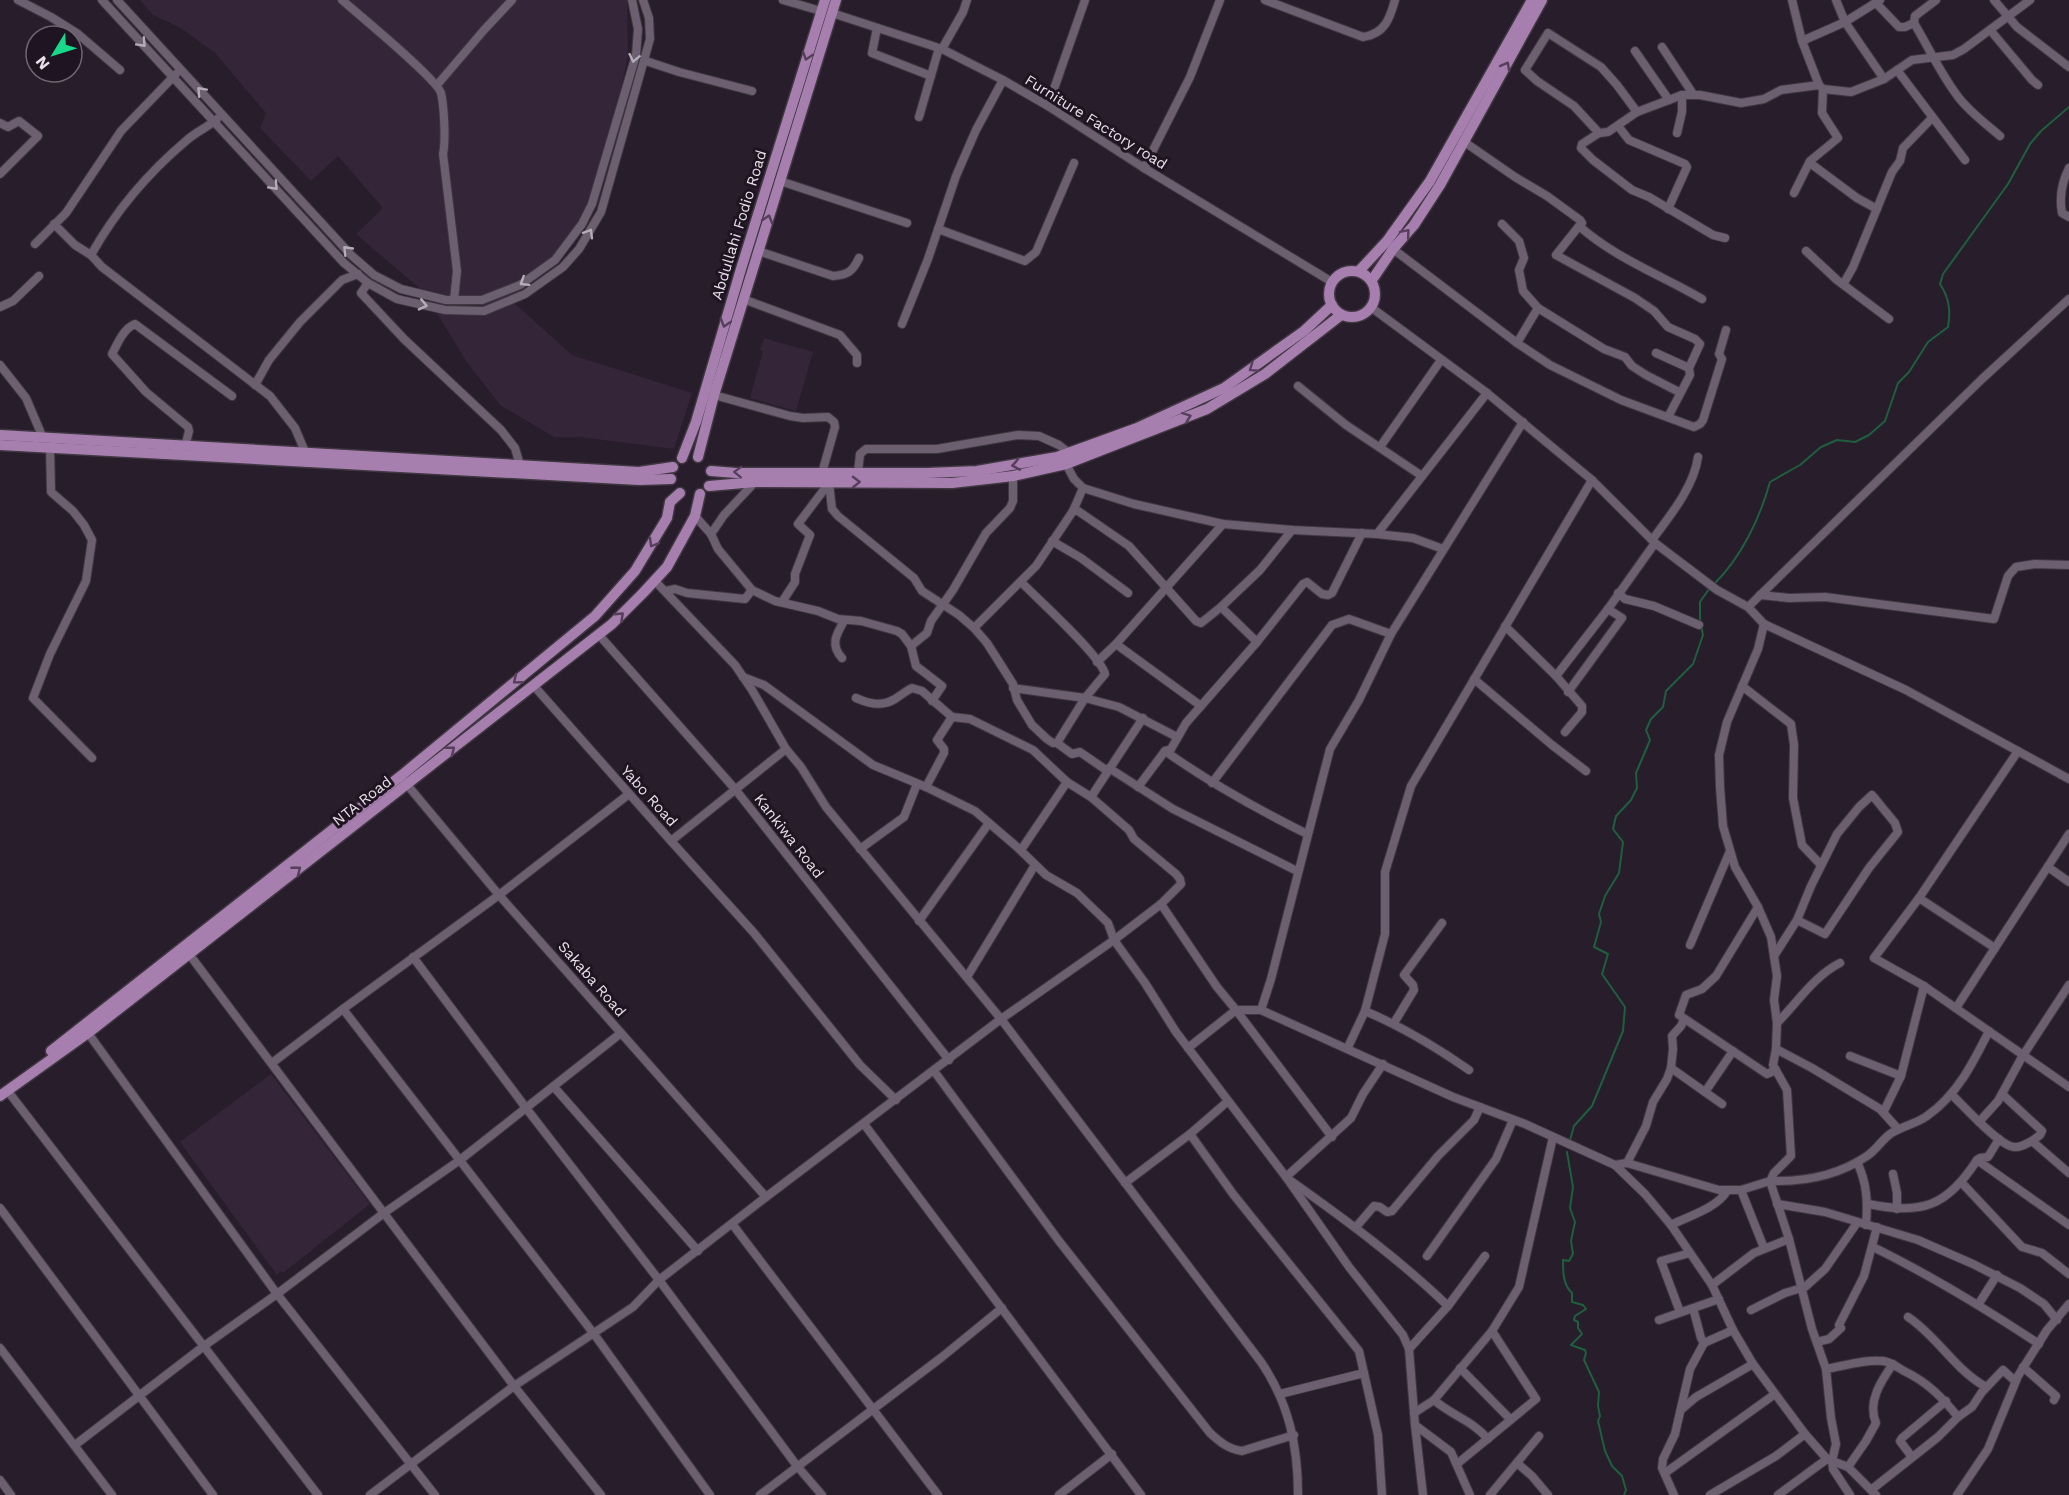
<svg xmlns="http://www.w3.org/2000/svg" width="2069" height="1495" viewBox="0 0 2069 1495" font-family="'Work Sans',sans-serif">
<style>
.built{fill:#342538}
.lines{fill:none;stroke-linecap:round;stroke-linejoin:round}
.stream{stroke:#1e5f3e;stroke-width:2}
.minor-casing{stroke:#403742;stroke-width:10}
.major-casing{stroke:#403742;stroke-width:13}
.minor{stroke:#6c5f6f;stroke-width:8}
.major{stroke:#a67faf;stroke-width:10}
.oneway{stroke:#b6acb9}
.oneway2{stroke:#553f5a}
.labels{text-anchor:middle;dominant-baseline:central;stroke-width:6;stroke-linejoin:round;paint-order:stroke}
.street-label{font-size:15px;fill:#e8e0ea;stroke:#1f1421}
</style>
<rect width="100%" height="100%" fill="#281d2b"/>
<g class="built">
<polygon points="140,0 627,0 628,56 609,142 579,227 511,300 572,355 692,393 674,449 580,437 554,437 500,405 466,361 424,292 356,234 383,208 338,156 311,181 260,128 266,113 215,53 181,28 153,15"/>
<polygon points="764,338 813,352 796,411 750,398 763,351 760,350"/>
<polygon points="271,1074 370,1204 283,1273 281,1271 277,1275 180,1142"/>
</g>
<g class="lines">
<g class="stream">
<path d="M 1714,584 C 1741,558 1760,518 1770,482 L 1800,465 L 1821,447 L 1837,440 L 1855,442 L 1869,435 L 1885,421 L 1898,383 L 1909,372 L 1928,342 L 1948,327 C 1951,310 1949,298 1940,284 L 1943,274 L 2008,184 L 2030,144 L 2041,131 L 2069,107"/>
<polyline points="1570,1140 1574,1126 1592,1106 1623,1031 1625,1007 1602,974 1608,954 1594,947 1601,922 1599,914 1605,896 1619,873 1623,842 1613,829 1616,816 1631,800 1637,788 1636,773 1650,740 1646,730 1651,719 1663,707 1666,691 1693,664 1703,635 1700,619 1700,602 1709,589"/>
<path d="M 1567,1152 L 1573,1187 L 1570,1208 L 1575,1222 L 1571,1241 L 1573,1254 L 1569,1261 L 1563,1260 C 1563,1272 1563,1285 1572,1293 L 1572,1302 L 1583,1305 L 1586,1309 L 1575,1316 L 1574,1320 L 1578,1322 L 1578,1328 L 1582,1334 L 1571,1345 L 1585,1350 L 1586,1353 L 1584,1360 L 1599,1392 L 1598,1406 L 1600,1416 L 1598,1421 L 1605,1451 L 1612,1466 L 1622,1476 L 1626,1490 L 1624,1495"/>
</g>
<g class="minor-casing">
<g id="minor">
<polyline points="18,0 51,17 78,34 120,70"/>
<polyline points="102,0 344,263 368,283 397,299 445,310 484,311 525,294 563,267 579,249 601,212 650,39 649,18 643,0"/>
<polyline points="117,0 351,255 374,275 401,289 446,300 482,300 520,285 555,260 582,224 592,204 636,55 638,29 632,0"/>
<path d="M 342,0 C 358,14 437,79 441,93 C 444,106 446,140 443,154 L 457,271 L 454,300"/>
<polyline points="783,0 821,11"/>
<path d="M 1265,0 L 1363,37 C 1385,34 1390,18 1395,0"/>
<polyline points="1792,0 1802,41 1819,85"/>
<polyline points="1836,0 1845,22 1884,79"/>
<polyline points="1994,0 2017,27 2069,67"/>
<polyline points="1876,3 1899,27 1905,27 1914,23 1915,16 1936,0"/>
<polyline points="832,13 942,49 1003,80 1048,106 1144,168 1332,282"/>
<path d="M 1914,23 C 1929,48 1941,75 1959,98 C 1971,113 1986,124 2000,136"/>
<polyline points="877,28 872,53 931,76"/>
<polyline points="1991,31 2032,80 2038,85"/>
<polyline points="1802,41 1845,22 1880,0"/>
<polyline points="1662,47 1693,94"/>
<polyline points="942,49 963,12 967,0"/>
<polyline points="1635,51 1669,100"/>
<polyline points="646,61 679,72 752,91"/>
<polyline points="1897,70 1965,160"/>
<polyline points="437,85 484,30 512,0"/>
<polyline points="1048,106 1085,0"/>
<polyline points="919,117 939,48"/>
<polyline points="0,123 8,127 19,121 38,136 0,174"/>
<polyline points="1618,126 1629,140 1685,164 1687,167 1668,209"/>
<polyline points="1599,133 1574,106 1537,81 1525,70 1548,33 1601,67 1617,85 1637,112"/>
<polyline points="1677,133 1682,112 1682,95"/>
<path d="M 1463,141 L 1515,177 L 1547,196 L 1580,220 L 1582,223 L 1579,226 C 1615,258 1661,275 1702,299"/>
<polyline points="1810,163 1857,198 1877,209"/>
<polyline points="1144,168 1190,77 1220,0"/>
<path d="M 2069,168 C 2062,182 2059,197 2062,213 L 2069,217"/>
<polyline points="780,181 907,223"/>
<polyline points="1794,193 1810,161 1838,138 1822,113 1823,89"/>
<polyline points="54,224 75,245 91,255 102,267 270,396 295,428 306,454"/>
<polyline points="1502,224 1519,241 1524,258 1519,270 1523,291 1538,308 1604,349 1625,357 1632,366 1646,375 1679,392"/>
<polyline points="1579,226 1556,255 1635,298 1654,311 1668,327 1695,339 1700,344 1689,368 1690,375 1668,417"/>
<polyline points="938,229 1025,261 1036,252 1074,163"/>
<polyline points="1725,238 1713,235 1649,197 1632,190 1593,160 1581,148 1582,144 1599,133 1608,132 1637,112 1682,95 1700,95 1741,103 1764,99 1781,90 1819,85 1823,89 1851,92 1884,79 1912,60 1953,55 1964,49 2030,0"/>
<polyline points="35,244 66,213 121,131 176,74"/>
<polyline points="1393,249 1517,343 1550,365 1621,400 1694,427 1700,424 1703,420 1722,359 1719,354 1726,330"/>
<path d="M 758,251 L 833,276 C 848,275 853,271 859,258"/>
<polyline points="1806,251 1837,280 1889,319"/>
<path d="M 91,255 C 115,212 149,172 187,140 C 196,132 208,127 217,119"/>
<polyline points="368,283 361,293 404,339 501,430 515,448 520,465"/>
<polyline points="1844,283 1853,267 1892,172 1900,161 1903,148 1932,118"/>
<polyline points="743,299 840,335 857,355 857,363"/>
<polyline points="0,307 13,301 39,276"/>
<polyline points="1372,308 1487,393 1592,480 1655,543 1717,590 1748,607 1764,624 1906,690 2069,779"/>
<polyline points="902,324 928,259 956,176 976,130 1003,80"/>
<polyline points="1517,343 1538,308"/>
<polyline points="1656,353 1689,368"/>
<polyline points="0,365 26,398 43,438"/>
<polyline points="255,385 269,360 300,322 342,280 358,274"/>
<polyline points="1298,386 1346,425 1422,476"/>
<polyline points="714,395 790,416 803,418 828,417 834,422 835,427 822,473"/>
<polyline points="50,447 51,492 73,511 84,525 92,540 86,581 50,654 33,698 92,758"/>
<path d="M 185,447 L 189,431 L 188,427 L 146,392 L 112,354 C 118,343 123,329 135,324 L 232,396"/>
<polyline points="1380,447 1441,360"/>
<polyline points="1066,464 1074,479 1083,488 1134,504 1223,524 1292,530 1377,534 1413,538 1443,549"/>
<polyline points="858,472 860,454 866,449 937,449 1018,435 1039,436 1059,445 1069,453"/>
<polyline points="755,482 724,515 711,534 718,549 752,590 775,601 818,611 838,619 861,621 897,631 902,634 911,646 916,666 942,686 932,701"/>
<polyline points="829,483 832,509 838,516 914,578 922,591 959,615 974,628 987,643 1013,684 1017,700 1032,725 1047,739 1053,743 1057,743 1072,754 1080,752 1106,770 1109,768 1173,809 1297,871"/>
<polyline points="1073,511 1078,511 1129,546 1196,621 1201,623 1221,607 1260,570 1292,530"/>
<polyline points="695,516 711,534"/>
<polyline points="1377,534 1487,393"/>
<path d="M 1652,540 C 1669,517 1694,487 1698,457"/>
<polyline points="1052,541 1081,558 1128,593"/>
<path d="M 655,581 L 735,665 L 752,690 L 786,749 L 801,767 L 826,807 L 1001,1019 L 1261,1362 C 1289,1403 1298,1446 1298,1495"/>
<path d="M 1021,582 C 1037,598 1102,657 1105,674 L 1085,698 L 1057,743"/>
<polyline points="666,591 675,589 687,593 745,599 752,590"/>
<polyline points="1618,593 1625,599 1654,606 1699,625"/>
<polyline points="1760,595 1789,598 1825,597 1994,619 2008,576 2016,567 2035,564 2069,565"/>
<polyline points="782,602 795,582 795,574 810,535 798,524 829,483"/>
<polyline points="1221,607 1257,642"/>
<polyline points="1748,607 1982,379 2069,299"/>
<polyline points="1505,626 1556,676 1582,706 1582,712 1565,732"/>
<polyline points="974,628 1036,566 1073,511 1083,488"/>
<polyline points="599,635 735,789 949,1060"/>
<polyline points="1116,644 1201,706"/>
<polyline points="911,646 927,633 931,621 953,590 986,533 1010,508 1013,501 1013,476"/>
<path d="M 842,658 C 830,645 836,635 844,621"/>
<polyline points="1097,662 1116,644 1223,524"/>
<polyline points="1556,676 1608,609 1655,543"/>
<polyline points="743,677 764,685 873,765 926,787 975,811 1017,847 1046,875 1077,893 1108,923 1114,940 1145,983 1176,1032 1286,1177 1349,1267 1403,1335 1409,1349 1415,1425 1451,1452 1470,1495"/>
<polyline points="1474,679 1552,745 1586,771"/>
<polyline points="534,686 671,841 786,749"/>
<polyline points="1742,686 1791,724 1794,745 1793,798 1802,845 1821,865"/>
<polyline points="1013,688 1085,698 1119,707 1177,737"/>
<polyline points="1568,692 1622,618 1608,609"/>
<path d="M 1165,751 C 1210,783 1257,809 1307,834"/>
<polyline points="2018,751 1919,898 1874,958 1924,986 2069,1087"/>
<polyline points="404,781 499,895 766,1197"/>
<polyline points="1212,783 1332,625 1349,619 1391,634"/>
<polyline points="926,787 944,753 944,749 937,740 952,717"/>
<polyline points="1138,787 1165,751 1171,749 1186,723 1257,642 1303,584 1307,582 1322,594 1328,595 1332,593 1362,533"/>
<polyline points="629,794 499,895 343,1009 594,1334 710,1495"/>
<polyline points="1091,797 1143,718"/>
<polyline points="671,841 754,933 860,1065 896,1100"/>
<polyline points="860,849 904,817 917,784"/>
<polyline points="1021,850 1067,782"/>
<polyline points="2048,867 2069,882"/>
<polyline points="1919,898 1995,948"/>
<polyline points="1161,904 1217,987 1236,1010 1261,1010 1453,1097 1525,1124 1615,1165 1645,1194 1671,1225 1712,1285 1733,1330 1753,1364 1805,1434 1827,1459 1848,1467 1876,1495"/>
<polyline points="1758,907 1716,976 1702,989 1686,995 1679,1015 1767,1074 1776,1070"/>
<polyline points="919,921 989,823"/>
<polyline points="1690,945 1730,851"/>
<polyline points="189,954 514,1386 601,1495"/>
<polyline points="1774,956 1797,920 1811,886 1837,834 1859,807 1872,795 1895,823 1898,832 1869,868 1825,934 1797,920"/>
<polyline points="413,957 526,1108 659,1280 797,1466 822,1495"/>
<polyline points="967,977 1035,865"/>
<polyline points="1956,1008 2069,834"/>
<polyline points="1261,1010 1271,979 1330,749 1359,700 1391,634 1523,422"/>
<path d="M 1365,1011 C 1403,1027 1436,1047 1469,1070"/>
<polyline points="1394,1023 1414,990 1413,985 1404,975 1442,923"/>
<path d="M 1777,1023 C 1797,1003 1814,976 1840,963"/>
<polyline points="88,1033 277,1294 435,1495"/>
<polyline points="1348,1047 1365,1011 1385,934 1385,872 1411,786 1592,480"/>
<polyline points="1188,1048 1236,1010 1332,1137"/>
<polyline points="1776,1049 1812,1068 1880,1109 1898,1129"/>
<polyline points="1850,1056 1901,1076"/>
<polyline points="272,1063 343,1009"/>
<polyline points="1671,1068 1722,1104"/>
<path d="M 934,1071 L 1059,1241 L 1210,1433 C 1220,1442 1228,1449 1242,1451 L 1294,1435"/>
<polyline points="554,1087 698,1251"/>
<polyline points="7,1090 318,1495"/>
<polyline points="1705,1092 1733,1051"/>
<polyline points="2002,1094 2042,1131 2040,1135 2032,1141"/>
<path d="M 1952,1095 C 1964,1106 1999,1146 2014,1147 C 2021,1148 2027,1143 2032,1141 L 2069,1173"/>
<polyline points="1884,1111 1901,1076 1924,986"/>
<polyline points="1979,1122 1998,1101 2022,1057 2069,985"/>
<polyline points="864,1124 1141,1495"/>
<polyline points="1190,1134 1233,1194 1359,1351 1378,1435 1382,1495"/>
<polyline points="1977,1160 2069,1225"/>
<path d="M 1857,1162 C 1867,1183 1868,1202 1866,1225"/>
<polyline points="1627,1163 1646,1126 1653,1102 1667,1079 1671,1068 1673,1049 1672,1036 1681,1026 1684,1019"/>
<polyline points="1615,1165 1627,1163 1719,1190 1741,1190 1770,1181 1774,1173 1791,1156 1787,1090 1773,1065 1776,1049 1777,1023 1774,1000 1777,976 1771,937 1758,907 1735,867 1723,826 1720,787 1719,755 1727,722 1758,649 1764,624"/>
<polyline points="1893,1174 1897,1193 1897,1209"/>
<polyline points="1286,1177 1351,1118 1363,1094 1383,1064"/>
<path d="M 1291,1181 C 1346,1220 1399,1259 1448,1306"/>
<polyline points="1125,1183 1190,1134 1227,1102"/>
<polyline points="1962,1183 2022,1247 2042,1253 2069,1274"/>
<polyline points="1741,1190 1764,1248"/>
<polyline points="1777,1204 1825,1212 1918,1240 1973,1264 2020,1288 2044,1304 2057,1320"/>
<path d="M 1868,1204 C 1921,1215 1947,1207 1977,1160 L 1980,1158 L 1988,1157 L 1999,1139"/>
<polyline points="0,1208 213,1495"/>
<polyline points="733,1225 938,1495"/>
<path d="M 1671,1225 C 1689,1216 1717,1208 1727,1191"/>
<polyline points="1356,1227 1374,1206 1380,1207 1387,1212 1392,1211 1438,1156 1474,1120 1480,1107"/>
<path d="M 1873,1247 C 1930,1275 1986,1309 2039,1344"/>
<polyline points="1427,1256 1496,1159 1513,1120"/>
<polyline points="1712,1285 1754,1253 1789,1239"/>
<polyline points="1978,1305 1997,1275"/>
<polyline points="1693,1308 1701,1338 1704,1343"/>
<polyline points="1751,1310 1785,1293 1805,1287 1825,1269 1857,1223"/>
<polyline points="1680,1312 1661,1261 1690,1253"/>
<path d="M 1908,1317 C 1937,1336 1955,1370 1986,1387"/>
<polyline points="1659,1320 1719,1299"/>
<polyline points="1817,1342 1829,1339 1841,1328 1839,1325 1864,1276 1877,1227"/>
<polyline points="0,1348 112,1495"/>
<polyline points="1409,1349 1448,1306 1485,1256"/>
<polyline points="2023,1367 2056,1396 2054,1400"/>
<polyline points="1460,1368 1510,1419"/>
<path d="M 1826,1369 C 1844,1366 1865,1359 1883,1361 C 1891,1362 1897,1367 1904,1371 C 1927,1382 1942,1397 1958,1417"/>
<polyline points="1280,1394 1364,1373"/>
<path d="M 1434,1400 C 1451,1415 1473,1421 1488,1439"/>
<polyline points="1682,1409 1696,1397 1753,1364"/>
<polyline points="1414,1413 1434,1400 1492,1331 1519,1287 1553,1137"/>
<polyline points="1415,1425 1423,1495"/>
<polyline points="75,1445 204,1346 277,1294 384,1213 460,1160 621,1033"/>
<polyline points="1912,1457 1900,1441 1902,1438 1946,1401"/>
<polyline points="1517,1463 1532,1476 1548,1495"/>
<polyline points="1457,1464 1536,1399 1492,1331"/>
<path d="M 1848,1467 L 1866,1441 L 1876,1423 C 1867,1402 1881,1381 1893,1364"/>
<polyline points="1665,1473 1775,1394"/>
<polyline points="0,1480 11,1495"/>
<polyline points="1871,1490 1938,1437 1958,1417 1972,1407 1982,1392 2003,1370 2015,1381"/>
<path d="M 370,1495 L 514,1386 L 633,1307 L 659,1280 L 766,1197 L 1001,1019 L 1114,940 L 1161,904 L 1181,884 L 1180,879 L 1176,874 L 1134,839 L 1129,830 L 1091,797 L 1067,782 L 1033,750 L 970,719 L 952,717 L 922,691 L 912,688 C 906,691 901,695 895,699 C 882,707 869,704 856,698"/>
<polyline points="760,1495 942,1357 1002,1308"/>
<polyline points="1059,1495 1112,1454"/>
<polyline points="1490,1495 1539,1436"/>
<polyline points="1674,1495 1662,1468 1663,1459 1675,1434 1690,1369 1704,1343 1733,1330"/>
<polyline points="1710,1495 1776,1456 1805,1434"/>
<polyline points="1778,1495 1827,1459"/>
<path d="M 1850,1495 L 1833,1469 L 1832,1461 L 1836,1444 L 1831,1418 L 1826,1369 L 1812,1329 L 1789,1239 L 1770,1181 C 1804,1182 1839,1175 1867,1156 C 1876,1150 1881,1141 1890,1134 C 1902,1126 1916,1124 1927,1116 C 1957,1095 1973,1063 1989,1031"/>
<polyline points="1957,1495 1988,1449 2018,1376 2047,1330 2069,1304"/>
</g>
</g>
<g class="major-casing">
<g id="major">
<circle cx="1352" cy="294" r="23"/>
<polyline points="1359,271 1387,241 1430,181 1532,0"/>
<polyline points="1372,280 1393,249 1414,225 1440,185 1542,0"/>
<polyline points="0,435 639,472 673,467"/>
<polyline points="0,445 639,480 671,479"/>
<polyline points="698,457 714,395 836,0"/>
<polyline points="682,458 696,422 741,269 825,0"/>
<polyline points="711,471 736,473 927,473 977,471 1057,457 1137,428 1224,388 1304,331 1332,305"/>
<polyline points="709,486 755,482 952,483 1013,476 1066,464 1207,409 1265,374 1341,315"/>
<polyline points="51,1051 402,775 595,616 635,571 667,518 670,502 680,493"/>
<polyline points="0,1096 88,1033 612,624 643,593 667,567 695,516 700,494"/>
</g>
</g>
<use href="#minor" class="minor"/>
<use href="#major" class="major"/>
</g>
<defs><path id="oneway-chevron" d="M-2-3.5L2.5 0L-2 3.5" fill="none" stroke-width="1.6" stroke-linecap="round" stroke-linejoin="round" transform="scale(1.5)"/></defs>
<g class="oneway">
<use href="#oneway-chevron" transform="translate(142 43) rotate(47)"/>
<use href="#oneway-chevron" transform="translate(634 58) rotate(102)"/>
<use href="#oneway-chevron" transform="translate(201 91) rotate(-133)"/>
<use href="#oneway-chevron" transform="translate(274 186) rotate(47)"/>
<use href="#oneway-chevron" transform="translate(589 233) rotate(-59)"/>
<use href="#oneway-chevron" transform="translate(347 250) rotate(-134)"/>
<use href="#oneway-chevron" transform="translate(524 282) rotate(148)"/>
<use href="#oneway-chevron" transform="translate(423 305) rotate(13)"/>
</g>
<g class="oneway2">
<use href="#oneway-chevron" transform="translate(807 56) rotate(108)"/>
<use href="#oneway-chevron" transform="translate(1506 66) rotate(-61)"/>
<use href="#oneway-chevron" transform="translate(768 219) rotate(-73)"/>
<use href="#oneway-chevron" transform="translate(1406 233) rotate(-50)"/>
<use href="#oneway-chevron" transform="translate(725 323) rotate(107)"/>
<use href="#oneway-chevron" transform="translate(1253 368) rotate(145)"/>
<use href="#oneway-chevron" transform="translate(1187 417) rotate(-21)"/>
<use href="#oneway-chevron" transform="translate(1016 465) rotate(170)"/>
<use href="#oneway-chevron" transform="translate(738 472) rotate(-178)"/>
<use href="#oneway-chevron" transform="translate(856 482) rotate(-1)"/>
<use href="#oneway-chevron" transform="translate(653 543) rotate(120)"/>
<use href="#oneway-chevron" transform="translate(620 616) rotate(-43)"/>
<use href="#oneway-chevron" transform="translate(517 680) rotate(141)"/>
<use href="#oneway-chevron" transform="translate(451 750) rotate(-38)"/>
<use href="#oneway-chevron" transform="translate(297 870) rotate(-38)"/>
</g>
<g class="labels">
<g class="street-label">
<text transform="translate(1096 122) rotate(32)">Furniture Factory road</text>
<text transform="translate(739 225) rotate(-73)">Abdullahi Fodio Road</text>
<text transform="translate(649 796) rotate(48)">Yabo Road</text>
<text transform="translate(362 801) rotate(-38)">NTA Road</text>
<text transform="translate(789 836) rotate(52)">Kankiwa Road</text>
<text transform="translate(592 979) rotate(49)">Sakaba Road</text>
</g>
</g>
<g transform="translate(54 54) rotate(232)"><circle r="28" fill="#1f1421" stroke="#6f6671" stroke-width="1.5"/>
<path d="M0-4.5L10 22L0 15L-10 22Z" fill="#17d989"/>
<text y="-9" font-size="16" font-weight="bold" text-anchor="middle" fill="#e8e0ea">N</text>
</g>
</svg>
